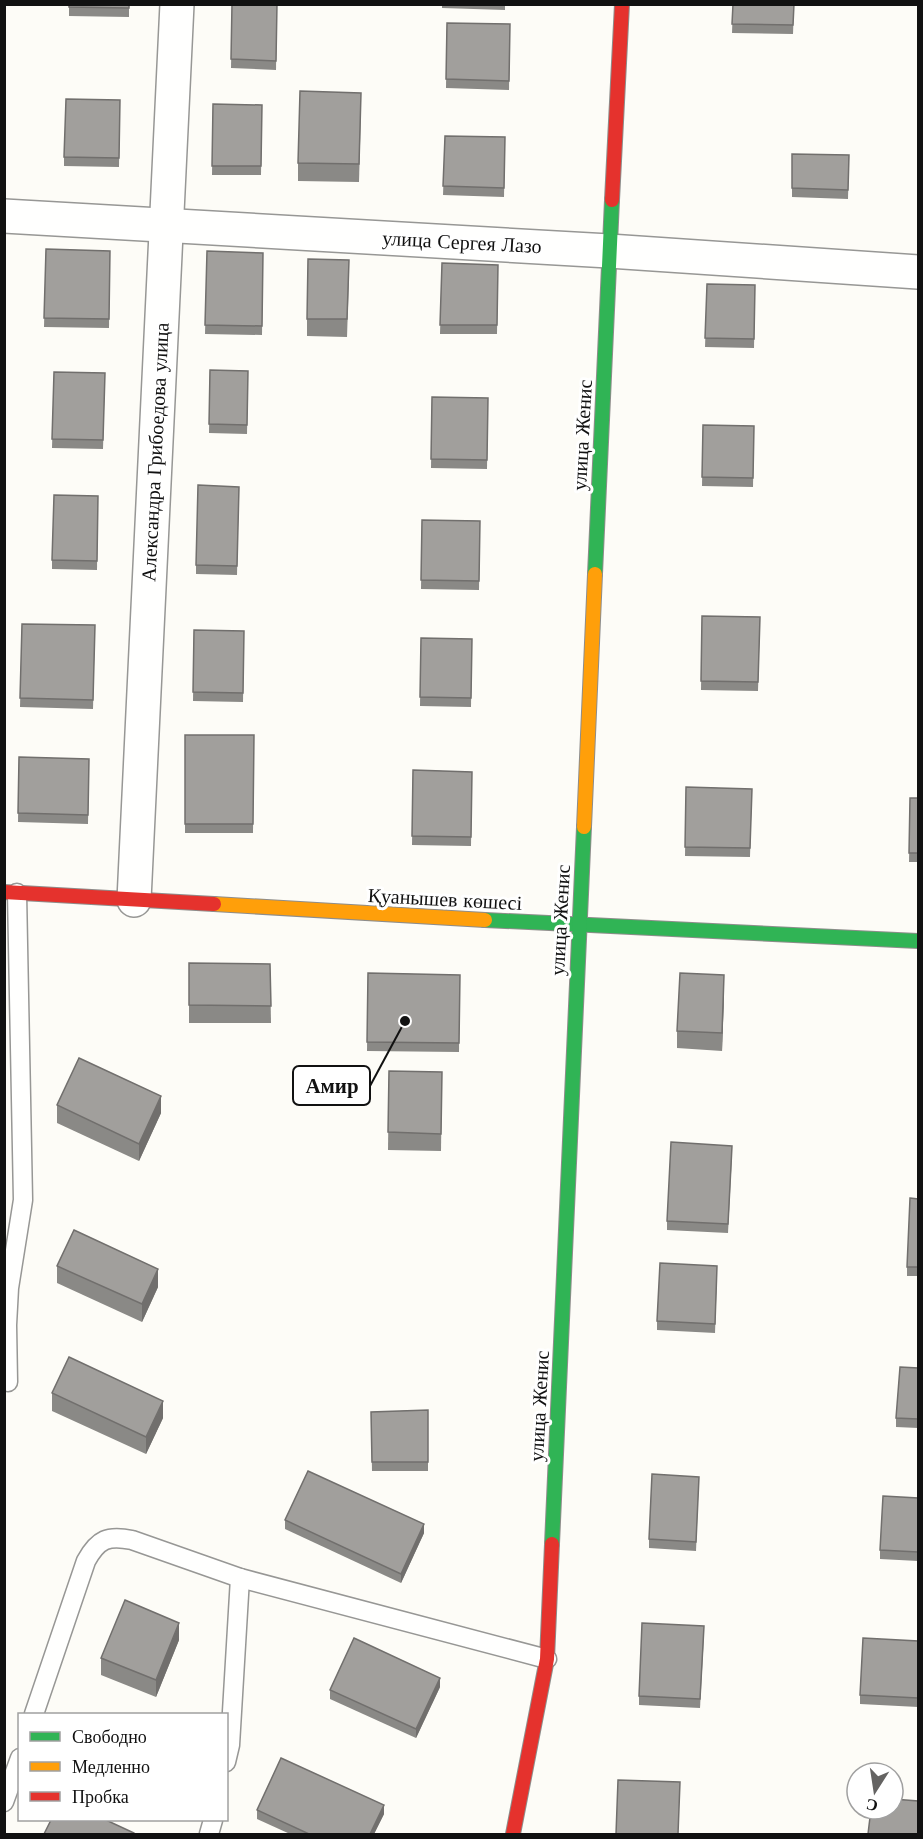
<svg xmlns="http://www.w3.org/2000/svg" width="923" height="1839" viewBox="0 0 923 1839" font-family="'Libre Baskerville',serif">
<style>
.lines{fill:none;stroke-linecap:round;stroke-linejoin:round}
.lane-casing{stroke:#979795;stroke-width:21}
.street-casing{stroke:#979795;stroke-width:36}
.fast-casing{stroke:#8e8d8b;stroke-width:16}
.slow-casing{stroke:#8e8d8b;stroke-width:16}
.jam-casing{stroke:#8e8d8b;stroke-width:16}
.lane{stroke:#fffffe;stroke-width:18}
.street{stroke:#fffffe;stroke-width:33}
.fast{stroke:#30b455;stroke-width:14}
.slow{stroke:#ff9f0a;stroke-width:14}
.jam{stroke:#e5322d;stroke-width:14}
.wall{fill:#8a8986}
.shaded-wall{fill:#716f6d}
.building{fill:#a19f9c;stroke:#716f6d;stroke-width:1.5}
.labels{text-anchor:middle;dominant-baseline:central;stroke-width:6;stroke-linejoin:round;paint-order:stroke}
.street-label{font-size:20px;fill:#111;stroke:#fff}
.leader{fill:none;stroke:#111;stroke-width:2}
.callout-dot{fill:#111;stroke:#fff;stroke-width:2}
.callout{fill:#fff;stroke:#111;stroke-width:2}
.callout-label{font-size:21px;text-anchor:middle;font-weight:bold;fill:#111}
</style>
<rect width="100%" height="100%" fill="#fdfcf7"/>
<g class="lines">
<g class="lane-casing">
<g id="lane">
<polyline points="8,1382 7,1325 9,1288 23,1200 17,893"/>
<path d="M 34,1714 L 86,1561 C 98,1539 108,1535 132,1540 L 240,1578 L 547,1659"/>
<polyline points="226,1762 230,1745 240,1578"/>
<polyline points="4,1802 20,1758"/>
<polyline points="209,1834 213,1820"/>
</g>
</g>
<g class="street-casing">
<g id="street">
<polyline points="4,216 609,251 918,272"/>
<polyline points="134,900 177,4"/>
</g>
</g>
<g class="fast-casing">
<g id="fast">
<polyline points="595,574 612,200"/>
<polyline points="485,920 918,941"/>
<polyline points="552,1544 584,827"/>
</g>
</g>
<g class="slow-casing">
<g id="slow">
<polyline points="584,827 595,574"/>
<polyline points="214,904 485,920"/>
</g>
</g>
<g class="jam-casing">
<g id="jam">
<polyline points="612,200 622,4"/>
<polyline points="4,892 214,904"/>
<polyline points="513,1834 547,1659 552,1544"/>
</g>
</g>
<use href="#lane" class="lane"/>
<use href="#street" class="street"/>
<use href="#fast" class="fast"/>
<use href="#slow" class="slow"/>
<use href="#jam" class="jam"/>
</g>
<g class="wall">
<polygon points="69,4 129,4 129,17 69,16"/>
<polygon points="232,4 277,4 276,70 231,68"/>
<polygon points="442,4 505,4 505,10 442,8"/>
<polygon points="733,4 794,4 793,34 732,33"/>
<polygon points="447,23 510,24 509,90 446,88"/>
<polygon points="120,100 119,167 64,166 64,157"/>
<polygon points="213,104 262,105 261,175 212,175"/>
<polygon points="361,110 359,182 298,181 298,163"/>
<polygon points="445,136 505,137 504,197 443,195"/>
<polygon points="792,154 849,155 848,199 792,197"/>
<polygon points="46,249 110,251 109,328 44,327"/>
<polygon points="207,251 263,253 262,335 205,334"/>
<polygon points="442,263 498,265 497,334 440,334"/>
<polygon points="349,277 347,337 307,336 307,319"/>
<polygon points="707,284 755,285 754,348 705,347"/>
<polygon points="210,370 248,371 247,434 209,433"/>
<polygon points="54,372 105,373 103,449 52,448"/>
<polygon points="432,397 488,398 487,469 431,468"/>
<polygon points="703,425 754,426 753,487 702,486"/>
<polygon points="239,487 237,575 196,574 196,565"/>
<polygon points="98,496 97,570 52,569 52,560"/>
<polygon points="422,520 480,521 479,590 421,589"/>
<polygon points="702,616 760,617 758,691 701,690"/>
<polygon points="22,624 95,625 93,709 20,707"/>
<polygon points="194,630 244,631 243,702 193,701"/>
<polygon points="421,638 472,639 471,707 420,706"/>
<polygon points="185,735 254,735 253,833 185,833"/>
<polygon points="19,757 89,759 88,824 18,822"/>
<polygon points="413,770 472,772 471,846 412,845"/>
<polygon points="686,787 752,789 750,857 685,856"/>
<polygon points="910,798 918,798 918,862 909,862"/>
<polygon points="189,963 270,964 271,1023 189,1023"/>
<polygon points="368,973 460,975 459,1052 367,1051"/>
<polygon points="724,993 722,1051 677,1048 677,1031"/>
<polygon points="389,1071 442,1072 441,1151 388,1150"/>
<polygon points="57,1105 161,1113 139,1161 57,1123"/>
<polygon points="732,1155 728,1233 667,1230 667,1221"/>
<polygon points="918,1199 918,1276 907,1276 907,1267"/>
<polygon points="57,1266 158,1287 142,1322 57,1283"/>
<polygon points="717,1275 715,1333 657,1330 657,1321"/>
<polygon points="918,1368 918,1428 896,1427 896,1418"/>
<polygon points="52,1393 163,1418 146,1454 52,1411"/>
<polygon points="428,1410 428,1471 372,1471 371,1412"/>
<polygon points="699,1477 696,1551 649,1548 649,1539"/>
<polygon points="918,1498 918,1561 880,1559 880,1550"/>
<polygon points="285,1520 424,1533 401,1583 285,1529"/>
<polygon points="704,1635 700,1708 639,1705 639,1696"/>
<polygon points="179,1640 156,1697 101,1675 101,1658"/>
<polygon points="918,1641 918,1707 860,1704 860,1695"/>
<polygon points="440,1687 416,1738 330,1699 330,1690"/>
<polygon points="257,1810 384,1814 374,1834 290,1834 257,1819"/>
</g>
<g class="shaded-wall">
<polygon points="724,975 724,993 722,1051 722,1033"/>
<polygon points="161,1096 161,1113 139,1161 139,1144"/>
<polygon points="158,1269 158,1287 142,1322 142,1304"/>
<polygon points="163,1401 163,1418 146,1454 146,1437"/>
<polygon points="424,1524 424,1533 401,1583 401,1574"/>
<polygon points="179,1623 179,1640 156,1697 156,1680"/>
<polygon points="440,1678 440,1687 416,1738 416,1729"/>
<polygon points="384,1805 384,1814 374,1834 370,1834"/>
</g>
<g class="building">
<polygon points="69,4 129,4 129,8 69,7"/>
<polygon points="232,4 277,4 276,61 231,59"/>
<polygon points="733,4 794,4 793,25 732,24"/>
<polygon points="447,23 510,24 509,81 446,79"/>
<polygon points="300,91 361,93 359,164 298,163"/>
<polygon points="66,99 120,100 119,158 64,157"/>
<polygon points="213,104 262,105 261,166 212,166"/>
<polygon points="445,136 505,137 504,188 443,186"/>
<polygon points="792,154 849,155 848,190 792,188"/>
<polygon points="46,249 110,251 109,319 44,318"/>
<polygon points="207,251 263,253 262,326 205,325"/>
<polygon points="308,259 349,260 347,319 307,319"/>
<polygon points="442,263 498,265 497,325 440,325"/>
<polygon points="707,284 755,285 754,339 705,338"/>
<polygon points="210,370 248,371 247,425 209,424"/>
<polygon points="54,372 105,373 103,440 52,439"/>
<polygon points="432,397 488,398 487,460 431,459"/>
<polygon points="703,425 754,426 753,478 702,477"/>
<polygon points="198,485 239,487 237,566 196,565"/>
<polygon points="54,495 98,496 97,561 52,560"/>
<polygon points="422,520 480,521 479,581 421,580"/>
<polygon points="702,616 760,617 758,682 701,681"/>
<polygon points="22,624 95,625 93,700 20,698"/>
<polygon points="194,630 244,631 243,693 193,692"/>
<polygon points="421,638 472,639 471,698 420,697"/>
<polygon points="185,735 254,735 253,824 185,824"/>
<polygon points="19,757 89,759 88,815 18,813"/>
<polygon points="413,770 472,772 471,837 412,836"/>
<polygon points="686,787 752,789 750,848 685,847"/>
<polygon points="910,798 918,798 918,853 909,853"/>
<polygon points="189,963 270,964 271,1006 189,1005"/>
<polygon points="368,973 460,975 459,1043 367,1042"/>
<polygon points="680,973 724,975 722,1033 677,1031"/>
<polygon points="79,1058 161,1096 139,1144 57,1105"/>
<polygon points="389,1071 442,1072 441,1134 388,1132"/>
<polygon points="671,1142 732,1146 728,1224 667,1221"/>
<polygon points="910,1198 918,1199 918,1267 907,1267"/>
<polygon points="74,1230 158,1269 142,1304 57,1266"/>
<polygon points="660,1263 717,1266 715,1324 657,1321"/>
<polygon points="69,1357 163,1401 146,1437 52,1393"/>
<polygon points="900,1367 918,1368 918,1419 896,1418"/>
<polygon points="428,1410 428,1462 372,1462 371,1412"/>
<polygon points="308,1471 424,1524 401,1574 285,1520"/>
<polygon points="652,1474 699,1477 696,1542 649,1539"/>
<polygon points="883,1496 918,1498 918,1552 880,1550"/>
<polygon points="125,1600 179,1623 156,1680 101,1658"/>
<polygon points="642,1623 704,1626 700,1699 639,1696"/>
<polygon points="354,1638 440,1678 416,1729 330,1690"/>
<polygon points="863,1638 918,1641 918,1698 860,1695"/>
<polygon points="281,1758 384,1805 370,1834 309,1834 257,1810"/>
<polygon points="618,1780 680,1782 678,1834 616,1834"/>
<polygon points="893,1799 918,1801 918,1834 868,1834 871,1809 893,1809"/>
<polygon points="51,1820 106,1820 134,1833 134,1834 44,1834"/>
</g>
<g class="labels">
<g class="street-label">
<text transform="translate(462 242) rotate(3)">улица Сергея Лазо</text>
<text transform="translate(582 435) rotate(-87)">улица Женис</text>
<text transform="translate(155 452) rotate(-87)">Александра Грибоедова улица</text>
<text transform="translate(445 899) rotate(3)">Қуанышев көшесі</text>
<text transform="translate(560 920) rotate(-87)">улица Женис</text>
<text transform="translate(539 1406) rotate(-87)">улица Женис</text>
</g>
</g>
<path class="leader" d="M405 1021L370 1086"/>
<circle class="callout-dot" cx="405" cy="1021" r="6"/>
<rect class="callout" x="293" y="1066" width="77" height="39" rx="6"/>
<g class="callout-label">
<text x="332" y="1093">Амир</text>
</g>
<rect width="923" height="1839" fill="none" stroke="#111111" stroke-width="12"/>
<rect x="18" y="1713" width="210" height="108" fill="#ffffff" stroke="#a0a0a0" stroke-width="1.5"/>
<rect x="30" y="1732" width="30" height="9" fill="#30b455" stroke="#a0a0a0" stroke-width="1.5"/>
<text x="72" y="1743" font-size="18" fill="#111111">Свободно</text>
<rect x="30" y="1762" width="30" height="9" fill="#ff9f0a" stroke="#a0a0a0" stroke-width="1.5"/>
<text x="72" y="1773" font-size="18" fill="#111111">Медленно</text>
<rect x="30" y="1792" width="30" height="9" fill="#e5322d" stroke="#a0a0a0" stroke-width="1.5"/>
<text x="72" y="1803" font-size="18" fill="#111111">Пробка</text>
<g transform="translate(875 1791) rotate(192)"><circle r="28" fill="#ffffff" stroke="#a0a0a0" stroke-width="1.5"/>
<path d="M0-4.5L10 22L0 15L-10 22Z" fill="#646362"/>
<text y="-9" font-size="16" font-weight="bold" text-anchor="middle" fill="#111111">С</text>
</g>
</svg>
